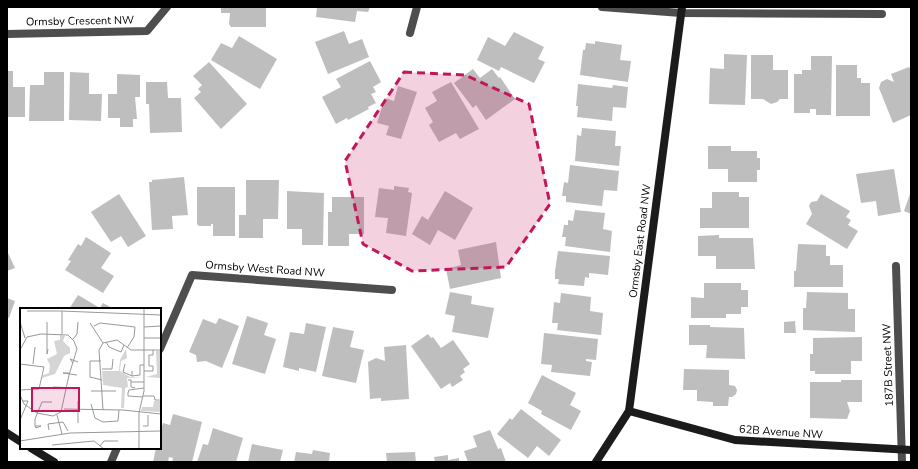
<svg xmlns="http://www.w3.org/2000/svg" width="918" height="469" viewBox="0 0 918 469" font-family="'Nunito Sans',sans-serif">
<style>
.building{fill:#bebebe}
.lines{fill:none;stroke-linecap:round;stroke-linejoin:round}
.street{stroke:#4e4e4e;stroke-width:8}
.secondary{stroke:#1b1b1b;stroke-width:8}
.marked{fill:#c2185b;fill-opacity:0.2;stroke:#c2185b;stroke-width:3;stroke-dasharray:8 5;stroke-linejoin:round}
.labels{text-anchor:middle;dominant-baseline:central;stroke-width:3;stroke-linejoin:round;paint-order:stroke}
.street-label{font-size:11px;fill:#000;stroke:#fff}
.inset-road{fill:none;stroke:#999;stroke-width:1}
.view{fill:#c2185b;fill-opacity:0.15;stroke:#c2185b;stroke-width:2}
.inset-edge{fill:none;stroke:#000;stroke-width:2}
</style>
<rect width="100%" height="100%" fill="#fff"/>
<g class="building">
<polygon points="221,7 266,7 266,27 231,27 229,24 230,13 221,13"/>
<polygon points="317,7 370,7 368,12 357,11 355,22 316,17"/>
<polygon points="344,31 349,44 362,39 369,57 328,74 315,42"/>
<polygon points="514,32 544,47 538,59 545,62 534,83 501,67 499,71 477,60 488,37 505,46"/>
<polygon points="239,36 277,59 260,89 211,60 221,43 232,48"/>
<polygon points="595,41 622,45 620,60 631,61 628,82 580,75 583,50 585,50 586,43 595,44"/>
<polygon points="724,54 747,55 745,105 709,104 710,68 724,69"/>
<polygon points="751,55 773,55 773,70 788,70 788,99 780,99 777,102 771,104 763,99 751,99"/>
<polygon points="811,56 832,56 831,115 816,115 816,109 810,109 810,113 794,113 794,74 802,74 802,70 811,70"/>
<polygon points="370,61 381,82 373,87 376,92 371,94 376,103 368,107 369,109 348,120 347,118 336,124 322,97 341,87 336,79"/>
<polygon points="209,62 247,104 221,129 194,98 201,92 198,89 202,85 193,76"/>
<polygon points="836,65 857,65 857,78 861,78 861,83 870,83 870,116 836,116"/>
<polygon points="909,67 911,70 911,115 893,123 879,88 881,82 887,79 894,82 891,74"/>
<polygon points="473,69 480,78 492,69 499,78 500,77 515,99 486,120 476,105 473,108 454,83"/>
<polygon points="7,71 13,71 13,87 25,87 25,117 7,117"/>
<polygon points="44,72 64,72 64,121 29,121 30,85 44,85"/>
<polygon points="70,72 89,73 89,94 102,94 101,121 69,120"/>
<polygon points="117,74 140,75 140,97 135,97 137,119 133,119 133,127 120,127 120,118 108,118 108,94 117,94"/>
<polygon points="146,82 167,82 168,98 181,98 182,132 150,133 149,104 146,104"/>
<polygon points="451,82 479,129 460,139 456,133 439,142 429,125 433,122 425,108 437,101 432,92"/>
<polygon points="578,84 612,88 613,85 628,87 626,108 613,107 612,121 577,117 578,106 576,106"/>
<polygon points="398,86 417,92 401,139 386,135 389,126 377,123 385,98 394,101"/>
<polygon points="582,128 616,131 615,146 621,146 619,166 575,161 577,135 581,136"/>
<polygon points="708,146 731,146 731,151 757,151 757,158 760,158 760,170 757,170 757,182 728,182 728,169 708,169"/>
<polygon points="570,165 619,171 617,191 604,190 602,206 566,202 566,196 562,196 564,182 568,183"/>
<polygon points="894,169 901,212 878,216 876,201 861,203 856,174"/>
<polygon points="184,177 188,215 172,216 173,229 152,230 149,182 152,182 152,180"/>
<polygon points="246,180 279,180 278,219 263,219 263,238 239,238 239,215 246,215"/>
<polygon points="394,186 409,188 408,192 412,193 406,236 386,233 388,218 375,217 379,188 394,190"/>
<polygon points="197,187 235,187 235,236 213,236 213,224 211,224 211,226 199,226 197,224"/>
<polygon points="287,191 324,193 323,245 302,245 302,229 287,229"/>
<polygon points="445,191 473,208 455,240 438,230 430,245 412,234 422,216 428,220"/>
<polygon points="911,191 911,214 904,211"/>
<polygon points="712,192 739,192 739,197 749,197 749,228 700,228 700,208 712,208"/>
<polygon points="119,194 146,236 128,247 121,236 111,242 91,212"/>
<polygon points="821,194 850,211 846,217 851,220 848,225 858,231 847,249 806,224 812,214 809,206 811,202 817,201"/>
<polygon points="332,197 364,197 364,234 349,234 349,246 328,246 328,212 332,212"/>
<polygon points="575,210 605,213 603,229 612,231 610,252 565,246 566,237 562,237 564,225 568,225 568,220 573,221"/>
<polygon points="719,235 719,238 753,238 755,269 716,269 716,256 698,256 698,236"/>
<polygon points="86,237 111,253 101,268 114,276 103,293 65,270 71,261 68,260 78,244 81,246"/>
<polygon points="496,242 501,278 450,289 446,269 461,265 458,250"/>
<polygon points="798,244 826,245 826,256 830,256 830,265 843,265 843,287 794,287 794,271 796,271"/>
<polygon points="558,251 610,256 608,275 589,273 589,278 585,277 584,286 558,284 559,279 555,279 555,271"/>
<polygon points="8,253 15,268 7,271 7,254"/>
<polygon points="704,283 741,283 741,290 748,290 748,307 741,307 741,314 726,314 726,318 691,318 691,297 704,298"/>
<polygon points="450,292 472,296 471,304 494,308 488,338 452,332 455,316 445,314"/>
<polygon points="807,292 848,293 848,309 855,309 855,332 803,330 803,308 806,308"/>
<polygon points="561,293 591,297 590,311 603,313 601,335 557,330 558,323 552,323 554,302 560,303"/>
<polygon points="78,295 100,308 103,303 114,309 69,309"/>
<polygon points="7,298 15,301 9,318 7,317"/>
<polygon points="247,316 268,323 264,335 276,339 265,374 232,364"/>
<polygon points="219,318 239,326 222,368 206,361 197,362 196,355 189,352 203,319 216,324"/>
<polygon points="795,321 796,333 784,333 784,322"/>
<polygon points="306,323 326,327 316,372 299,368 299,371 283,367 290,332 304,334"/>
<polygon points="689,325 710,325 710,327 744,328 745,359 706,358 707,345 689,345"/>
<polygon points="333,327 354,331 350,347 364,350 356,383 322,376"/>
<polygon points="544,333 598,339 596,360 586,359 586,361 592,362 590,376 551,372 552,365 541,364"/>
<polygon points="428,334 431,338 433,337 441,348 453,340 470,364 463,369 465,372 460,376 463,380 452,387 450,383 441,389 411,346"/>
<polygon points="862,337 862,361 851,361 851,374 815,374 815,371 810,371 810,354 813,354 813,338"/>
<polygon points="406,345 409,399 381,401 381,398 370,399 368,362 376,358 385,361 384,347"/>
<polygon points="684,369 729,370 729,385 735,386 737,390 736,394 732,397 729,397 728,406 713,406 713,402 697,401 697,390 683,390"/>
<polygon points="542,375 576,393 570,405 581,411 571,430 541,414 542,411 528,403"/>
<polygon points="841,380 862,380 862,402 847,402 850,411 847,419 810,418 810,382 841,382"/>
<polygon points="521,409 561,440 549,456 537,446 528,458 497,434 510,418 512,420"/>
<polygon points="173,414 202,422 192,462 172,462 173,458 169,457 168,462 153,462 156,448 160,448 160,434 163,423 170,425"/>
<polygon points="213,428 243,438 236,462 197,462 203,444 208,445"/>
<polygon points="490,430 498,449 501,448 506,462 468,462 464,451 477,447 473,436"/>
<polygon points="252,444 283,450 280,462 248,462"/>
<polygon points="313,450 330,453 329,462 294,462 296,452 312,454"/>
<polygon points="415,452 416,462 387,462 386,453"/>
<polygon points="448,455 448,460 459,458 459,462 435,462 434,457"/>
</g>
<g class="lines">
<g class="street">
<polyline points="602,7 681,13 882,14"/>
<polyline points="410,33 417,7"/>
<polyline points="7,34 147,31 167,7"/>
<polyline points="896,266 902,462"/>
<polyline points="160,349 192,275 392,290"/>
<polyline points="111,462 117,448"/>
</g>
<g class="secondary">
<polyline points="629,411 735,440 911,450"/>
<polyline points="7,433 21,442"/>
<polyline points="31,448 54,462"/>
<polyline points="596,462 629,411 682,7"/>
</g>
</g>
<path class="marked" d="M 404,72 L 465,75 L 529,104 L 550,204 L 506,267 L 412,271 L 363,244 L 345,161 Z"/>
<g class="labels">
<g class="street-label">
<text transform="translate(80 21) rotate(-1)">Ormsby Crescent NW</text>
<text transform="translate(640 241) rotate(-83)">Ormsby East Road NW</text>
<text transform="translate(265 269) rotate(4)">Ormsby West Road NW</text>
<text transform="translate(888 365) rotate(-92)">187B Street NW</text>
<text transform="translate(781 432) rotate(4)">62B Avenue NW</text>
</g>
</g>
<g transform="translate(20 308)">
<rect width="141" height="141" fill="#fff"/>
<path d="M 40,27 L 45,28 L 43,33 L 50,40 L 50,45 L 44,48 L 35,66 L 22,70 L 23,67 L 29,65 L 30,57 L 27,51 L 37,46 L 34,33 L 40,32 ZM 106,41 L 107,50 L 101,53 L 100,63 L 110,69 L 122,69 L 107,70 L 108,79 L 105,80 L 104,100 L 101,100 L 102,80 L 83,77 L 82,63 L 99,63 L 100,52 ZM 136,43 L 141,43 L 141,70 L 126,69 L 137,66 ZM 140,90 L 141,104 L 121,103 L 122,99 L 133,99 L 134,93 L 139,93 Z" fill="#d5d5d5"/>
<path class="inset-road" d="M 7,3 L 41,3M 41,3 L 141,7M 0,14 L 5,30M 27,14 L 27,46 L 28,41M 70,15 L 83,35M 74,18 L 80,15 L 115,19 L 114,29 L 107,40M 124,19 L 141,18M 42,26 L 42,3M 124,30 L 141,30M 53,31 L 57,26 L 58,14M 86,34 L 89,39 L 101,44 L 104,37M 0,42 L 7,29 L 21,26 L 48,27 L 54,33 L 57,41 L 49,67 L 41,104 L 33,108 L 17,105 L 4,96 L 0,87M 81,53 L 70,53 L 70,69 L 82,72M 53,55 L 50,51 L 58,54M 0,56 L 24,59 L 19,81 L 0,82M 13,56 L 15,39M 105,56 L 103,64 L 112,68M 82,61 L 92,61 L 93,51M 112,63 L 112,68 L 120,67 L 120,57 L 124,57M 124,63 L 133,63 L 133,58 L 129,58 L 129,47 L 133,47 L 133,42M 49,65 L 43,65 L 57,67M 108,72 L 111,72 L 111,79 L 115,80M 111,74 L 124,74M 33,79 L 57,80M 71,83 L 96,83M 123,88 L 134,88 L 135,92 L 139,92M 123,89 L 108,88 L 108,85 L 109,82 L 124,80M 58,93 L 58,115M 71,96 L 75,110 L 83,114 L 98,113 L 99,102M 44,101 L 103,102 L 141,106M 83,102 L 79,42 L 83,35 L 97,32 L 111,42 L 141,42M 37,107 L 42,126M 0,112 L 8,93 L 2,93M 15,118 L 16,120 L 21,118 L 15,118 L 15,111 L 22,94 L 32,94M 123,118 L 128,118 L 128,107M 29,122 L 28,116 L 43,114 L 48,123M 0,133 L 50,125 L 141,123M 32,137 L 74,133 L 84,141M 80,138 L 84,133 L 98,133M 119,141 L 119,105 L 124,83 L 124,0"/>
<path class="view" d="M 12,80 L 59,80 L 59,103 L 12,103 Z"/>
<rect width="141" height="141" class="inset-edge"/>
</g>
<rect width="918" height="469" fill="none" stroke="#000000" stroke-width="16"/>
</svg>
